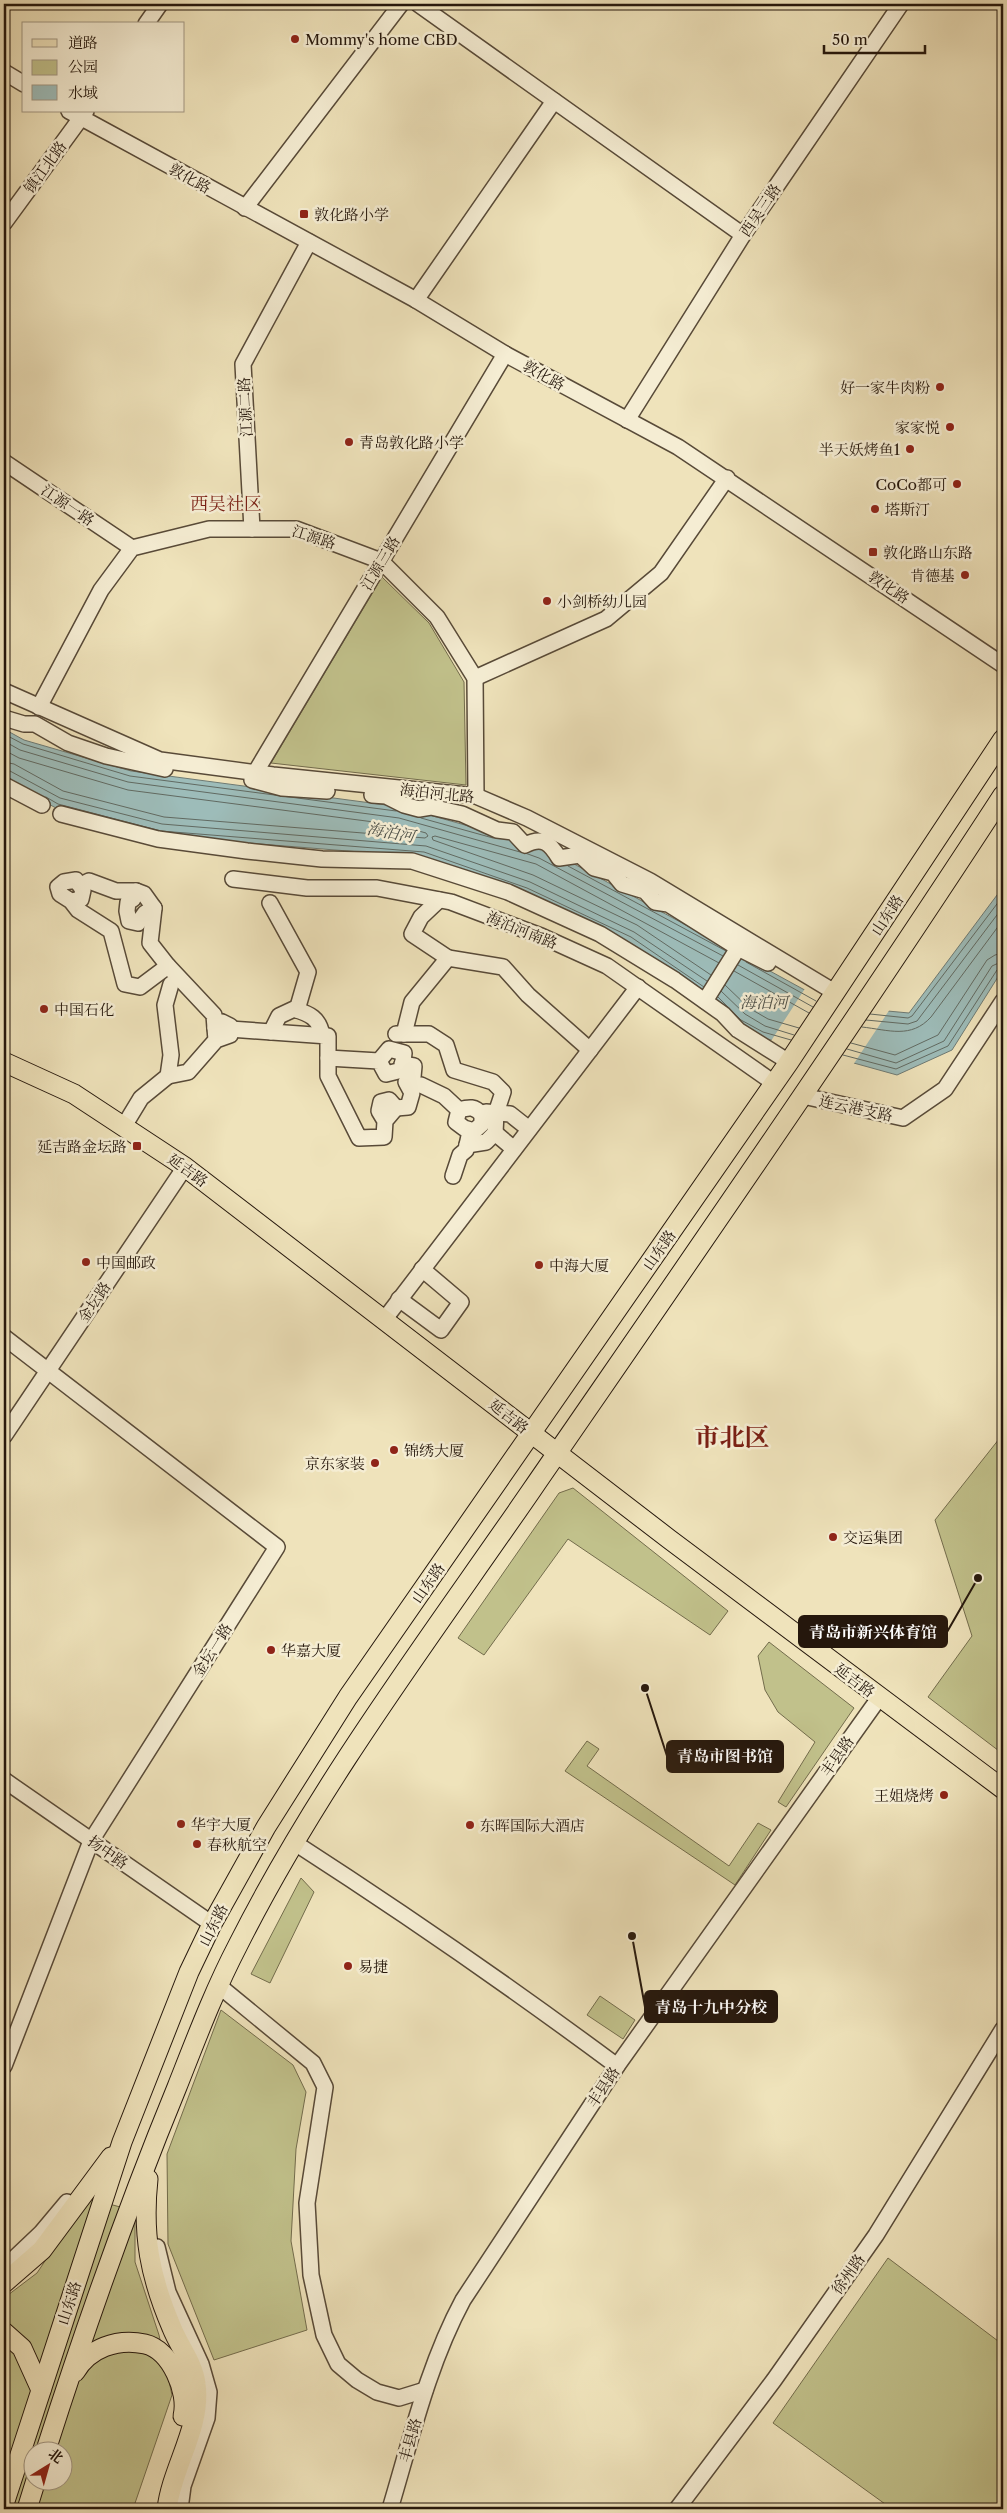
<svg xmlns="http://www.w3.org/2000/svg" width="1007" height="2513" viewBox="0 0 1007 2513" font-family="'Libre Caslon Text','Noto Serif SC',serif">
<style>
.green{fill:#c1c18b;stroke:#736c4c;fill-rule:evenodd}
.water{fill:#9dbcb9;stroke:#6d7a74}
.pier{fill:#efe3bb}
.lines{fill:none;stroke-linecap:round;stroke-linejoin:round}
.shore{stroke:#616a62;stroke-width:1}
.minor-casing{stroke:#584a38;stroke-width:18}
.major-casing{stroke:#25170c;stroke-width:21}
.minor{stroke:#f5edd3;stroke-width:15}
.major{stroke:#efe3bb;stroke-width:19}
.poi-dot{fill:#8f2418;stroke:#f5edd3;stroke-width:2}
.labels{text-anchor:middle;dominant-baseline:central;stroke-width:5;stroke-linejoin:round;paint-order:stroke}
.poi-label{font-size:15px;fill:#25170c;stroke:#f5edd3;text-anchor:start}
.street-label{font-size:15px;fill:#25170c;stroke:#f5edd3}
.water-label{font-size:16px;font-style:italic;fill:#4f5149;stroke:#f5edd3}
.quarter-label{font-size:18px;fill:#7a1f14;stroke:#f5edd3}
.town-label{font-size:25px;font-weight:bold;fill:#7a1f14;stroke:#f5edd3}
.leader{fill:none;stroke:#25170c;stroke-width:2}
.callout-dot{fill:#25170c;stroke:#f5edd3;stroke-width:2}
.callout{fill:#25170c;stroke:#25170c;stroke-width:2}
.callout-label{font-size:16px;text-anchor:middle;font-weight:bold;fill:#fff}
</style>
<rect width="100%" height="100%" fill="#efe3bb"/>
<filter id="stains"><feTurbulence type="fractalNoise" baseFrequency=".004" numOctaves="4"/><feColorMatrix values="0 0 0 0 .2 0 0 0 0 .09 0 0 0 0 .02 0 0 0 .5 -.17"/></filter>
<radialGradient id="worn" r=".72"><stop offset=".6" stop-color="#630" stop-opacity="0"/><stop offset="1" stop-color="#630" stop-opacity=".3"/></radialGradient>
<g class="green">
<polygon points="382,577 429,623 464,682 466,785 271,763"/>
<polygon points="1003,1434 1003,1754 928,1697 972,1636 935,1520"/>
<polygon points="573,1488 728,1611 710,1635 568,1539 484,1655 458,1638 559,1493"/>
<polygon points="769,1642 854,1708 786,1807 778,1802 815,1742 778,1712 765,1690 758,1656"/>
<polygon points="587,1741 599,1749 587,1766 729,1866 758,1823 771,1830 735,1885 565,1771"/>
<polygon points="301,1878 314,1892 270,1983 251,1974"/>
<polygon points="600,1996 635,2020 623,2039 587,2015"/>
<polygon points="221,2010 293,2065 306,2092 296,2149 291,2241 307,2330 214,2360 168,2244 167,2154"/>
<path d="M 87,2198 L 135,2211 L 135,2262 L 159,2335 L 172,2395 L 133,2509 L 4,2509 L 4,2298 L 37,2273 ZM 32,2450 L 62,2450 L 62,2480 L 32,2480 Z"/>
<polygon points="888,2258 1002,2344 1000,2363 1003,2365 1003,2509 892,2509 773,2423"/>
</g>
<polygon class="water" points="4,729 24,740 131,771 401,807 543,847 834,1006 909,1013 1003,887 1003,969 952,1050 897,1075 760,1037 738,1023 716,1002 629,942 526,892 423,857 160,836 56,808 4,780"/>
<polygon class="pier" points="806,987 835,1003 890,1009 853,1065 771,1041"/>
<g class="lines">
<g class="shore">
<polyline points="4,734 23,744 130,776 396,811"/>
<polyline points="4,741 20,750 128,782 399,818 520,852"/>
<polyline points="4,750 19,758 128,790 397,825 426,833 428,836 425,838 164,817 63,791 14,764 4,762"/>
<polyline points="4,770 10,771 60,798 162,824 426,846 530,882 634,932 707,981"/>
<polyline points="46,797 58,804 161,831 424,852 527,888 631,937 704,987"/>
<polyline points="421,818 493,838"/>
<polyline points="525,853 539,858 723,956"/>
<polyline points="568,866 726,951"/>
<polyline points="746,962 816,1001"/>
<polyline points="738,965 813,1007"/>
<polyline points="734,971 809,1013"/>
<polyline points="711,975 637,925 533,875 433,840 432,837 435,836 536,864 719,963"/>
<polyline points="725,985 749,1008 768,1019 799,1028"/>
<polyline points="721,991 745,1014 765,1026 794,1035"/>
<polyline points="718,997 741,1020 763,1032 791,1040"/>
<polyline points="870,1014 908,1018 912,1016 1003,896"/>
<polyline points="866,1020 908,1024 917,1021 1003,907"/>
<path d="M 862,1027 C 889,1030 911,1039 931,1017 L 1003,920"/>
<polyline points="851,1043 895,1055 938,1035 987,960 995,955 1003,953"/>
<polyline points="847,1049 896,1063 944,1041 992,966 1003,961"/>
<polyline points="843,1055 896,1069 948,1046 997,970 1003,967"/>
</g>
<g class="minor-casing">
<g id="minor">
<polyline points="418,4 743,235"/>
<polyline points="146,24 160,4"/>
<polyline points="4,72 24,84"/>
<polyline points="69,111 416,300 505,354 678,447 1003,665"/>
<polyline points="245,208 401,4"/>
<polyline points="4,223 86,111"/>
<polyline points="416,300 554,101"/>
<polyline points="627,420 743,235 901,4"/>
<polyline points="4,462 132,548"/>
<polyline points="252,529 243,364 309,242"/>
<polyline points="475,678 606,619 661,573 727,478"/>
<polyline points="4,691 160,760 273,775 476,796 527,818 650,881 836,993"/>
<polyline points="39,707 101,590 132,548 209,529 296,529 381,561 437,617 475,678 476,796"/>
<polyline points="4,718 24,724 35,724 68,743 106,756 165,769"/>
<polyline points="255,773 505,354"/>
<polyline points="252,780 282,788 327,791"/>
<polyline points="4,785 42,805"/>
<path d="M 372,795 L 386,796 L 404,805 L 419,809 L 431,807 L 462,814 L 497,830 L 513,832 L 525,845 C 543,836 550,843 559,858 L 580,855 L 594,868 L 613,873 L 622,884 L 645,891 L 655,902 L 668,904 L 738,948 L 768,963"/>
<polyline points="61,814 158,839 247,851 322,859 412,861 508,892 600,934 675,980 723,1014 738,1030 789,1062"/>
<polyline points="233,879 307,888 377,888 451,902 541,936 607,966 774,1083"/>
<polyline points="81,885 89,881 116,891 136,891 144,894 154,908 150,943 168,966"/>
<polyline points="136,891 133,899 128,902 127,911 129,921 138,923 145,913 154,908"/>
<polyline points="439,900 421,917 412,934 448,958"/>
<polyline points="71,901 81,899 83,890 76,880 64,882 58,887 60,894 71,901 78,910 111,931 125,984 140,987 168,966 214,1015 215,1028"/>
<polyline points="270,903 308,972 297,1010"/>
<polyline points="705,1001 738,948"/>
<polyline points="230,1029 328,1036 328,1058 379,1061 389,1049 404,1053 402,1070 386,1074 379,1061"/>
<path d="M 271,1032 L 279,1016 L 294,1009 C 310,1014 319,1018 322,1035"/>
<polyline points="396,1034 429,1034 446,1045 454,1070 493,1082 503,1092 496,1113 495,1133"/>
<polyline points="404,1034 412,1002 448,958 503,967 528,995 590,1050"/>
<polyline points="328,1058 328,1076 359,1138 384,1137 385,1121 379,1111 381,1102 389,1100 396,1108 385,1121"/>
<polyline points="168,1076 188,1072 216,1040 215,1028 222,1022 230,1026 230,1035 216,1040"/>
<path d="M 421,1085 L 444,1096 L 459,1110 L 456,1122 L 464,1128 L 474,1131 L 482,1124 L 482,1115 C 475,1106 469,1107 459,1110"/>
<polyline points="803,1096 903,1118 945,1089 1003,1001"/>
<polyline points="396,1108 408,1107 412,1093 406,1082 413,1077 414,1066 402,1064"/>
<polyline points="486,1112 510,1114 529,1129"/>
<polyline points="124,1126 141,1098 168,1076 171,1055 165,1005 171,984"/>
<polyline points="467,1145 486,1142 495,1133 514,1149"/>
<polyline points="453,1176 460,1155 466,1150 469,1136"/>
<polyline points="399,1299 441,1330 461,1302 422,1269"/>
<polyline points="384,1320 638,987"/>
<polyline points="4,1337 277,1547 91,1841 4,2066"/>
<polyline points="4,1436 185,1167"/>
<polyline points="4,1780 212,1924"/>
<path d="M 295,1843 C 405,1914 512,1988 617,2066"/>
<polyline points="218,1985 313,2063 325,2087 307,2203 311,2275 324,2335 338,2364 357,2380 377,2392 399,2398 425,2390"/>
<polyline points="157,2247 168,2292 201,2364 209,2392 207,2418 183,2486 180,2509"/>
<polyline points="4,2268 41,2233 67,2202"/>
<path d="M 390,2509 C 411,2439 428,2365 463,2300 L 617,2066 L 879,1698"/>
<polyline points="677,2509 774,2380 876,2235 1003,2029"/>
</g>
</g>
<g class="major-casing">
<g id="major">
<polyline points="4,1062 74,1094 185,1167 669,1539 1003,1789"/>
<path d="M 148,2179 C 142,2235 150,2277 172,2328 C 179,2346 194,2364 196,2384 C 202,2427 172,2467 167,2509"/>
<polyline points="4,2283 42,2250 111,2157"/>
<polyline points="4,2332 22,2348 41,2390"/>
<path d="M 75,2372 C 89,2348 117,2338 145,2344 C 171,2350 189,2392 183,2416"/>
<path d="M 46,2450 C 85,2328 128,2206 177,2087 C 196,2039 214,1991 238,1945 C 319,1784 429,1639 531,1491 C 690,1260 850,1030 1003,795"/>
<polyline points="4,2504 122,2142 189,1972 212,1924 266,1827 348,1697 789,1062 1003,739"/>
<polyline points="27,2509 36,2480"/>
</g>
</g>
<use href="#minor" class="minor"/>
<use href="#major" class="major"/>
</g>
<g class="poi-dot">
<circle cx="295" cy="39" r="5"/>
<rect x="299" y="209" width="10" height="10" rx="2.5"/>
<circle cx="940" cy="387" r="5"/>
<circle cx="950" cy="427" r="5"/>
<circle cx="349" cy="442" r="5"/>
<circle cx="910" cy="449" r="5"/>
<circle cx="957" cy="484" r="5"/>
<circle cx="875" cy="509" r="5"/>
<rect x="868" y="547" width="10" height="10" rx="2.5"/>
<circle cx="965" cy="575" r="5"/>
<circle cx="547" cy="601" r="5"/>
<circle cx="44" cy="1009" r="5"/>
<rect x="132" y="1141" width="10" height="10" rx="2.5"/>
<circle cx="86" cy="1262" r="5"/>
<circle cx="539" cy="1265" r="5"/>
<circle cx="394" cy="1450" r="5"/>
<circle cx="375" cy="1463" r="5"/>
<circle cx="833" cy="1537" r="5"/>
<circle cx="271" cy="1650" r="5"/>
<circle cx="944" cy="1795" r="5"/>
<circle cx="181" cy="1824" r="5"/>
<circle cx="470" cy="1825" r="5"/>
<circle cx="197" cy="1844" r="5"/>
<circle cx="348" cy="1966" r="5"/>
</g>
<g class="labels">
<g class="poi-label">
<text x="305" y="39">Mommy's home CBD</text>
<text x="314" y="214">敦化路小学</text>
<text x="930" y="387" text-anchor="end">好一家牛肉粉</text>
<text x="940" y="427" text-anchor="end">家家悦</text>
<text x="359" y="442">青岛敦化路小学</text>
<text x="900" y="449" text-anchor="end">半天妖烤鱼1</text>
<text x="947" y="484" text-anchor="end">CoCo都可</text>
<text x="885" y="509">塔斯汀</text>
<text x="883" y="552">敦化路山东路</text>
<text x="955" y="575" text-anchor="end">肯德基</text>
<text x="557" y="601">小剑桥幼儿园</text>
<text x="54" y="1009">中国石化</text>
<text x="127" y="1146" text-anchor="end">延吉路金坛路</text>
<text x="96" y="1262">中国邮政</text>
<text x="549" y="1265">中海大厦</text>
<text x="404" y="1450">锦绣大厦</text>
<text x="365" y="1463" text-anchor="end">京东家装</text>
<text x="843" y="1537">交运集团</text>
<text x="281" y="1650">华嘉大厦</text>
<text x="934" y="1795" text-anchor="end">王姐烧烤</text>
<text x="191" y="1824">华宇大厦</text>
<text x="480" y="1825">东晖国际大酒店</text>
<text x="207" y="1844">春秋航空</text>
<text x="358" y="1966">易捷</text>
</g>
<g class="street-label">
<text transform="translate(45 167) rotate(-54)">镇江北路</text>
<text transform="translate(190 178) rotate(29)">敦化路</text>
<text transform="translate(760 210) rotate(-56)">西吴三路</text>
<text transform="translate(544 375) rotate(29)">敦化路</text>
<text transform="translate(245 407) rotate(-93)">江源二路</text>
<text transform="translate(68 505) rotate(34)">江源一路</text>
<text transform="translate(314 537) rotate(18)">江源路</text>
<text transform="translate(380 563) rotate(-59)">江源三路</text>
<text transform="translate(889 587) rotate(34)">敦化路</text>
<text transform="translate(437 793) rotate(6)">海泊河北路</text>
<text transform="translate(887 915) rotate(-57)">山东路</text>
<text transform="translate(522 930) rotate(22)">海泊河南路</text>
<text transform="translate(856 1108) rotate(12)">连云港支路</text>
<text transform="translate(188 1170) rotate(36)">延吉路</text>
<text transform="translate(659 1250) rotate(-55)">山东路</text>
<text transform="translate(94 1302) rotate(-56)">金坛路</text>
<text transform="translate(509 1416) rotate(38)">延吉路</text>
<text transform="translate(428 1583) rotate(-55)">山东路</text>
<text transform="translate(212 1650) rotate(-58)">金坛一路</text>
<text transform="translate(855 1680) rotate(37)">延吉路</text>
<text transform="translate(837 1756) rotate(-55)">丰县路</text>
<text transform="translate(108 1852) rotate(35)">扬中路</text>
<text transform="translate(213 1925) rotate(-63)">山东路</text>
<text transform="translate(603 2087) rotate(-56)">丰县路</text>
<text transform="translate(848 2274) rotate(-55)">徐州路</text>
<text transform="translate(69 2303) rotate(-72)">山东路</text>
<text transform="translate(410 2440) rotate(-74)">丰县路</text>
</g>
<g class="water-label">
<text transform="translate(391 832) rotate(10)">海泊河</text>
<text x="764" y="1002">海泊河</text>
</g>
<g class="quarter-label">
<text x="226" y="504">西吴社区</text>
</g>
<g class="town-label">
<text x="732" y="1437">市北区</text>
</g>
</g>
<path class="leader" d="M978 1578L947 1632M645 1688L667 1756M632 1936L645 2007"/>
<g class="callout-dot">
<circle cx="978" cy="1578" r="5"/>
<circle cx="645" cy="1688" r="5"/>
<circle cx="632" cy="1936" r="5"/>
</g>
<g class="callout">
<rect x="799" y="1616" width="148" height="31" rx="5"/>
<rect x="667" y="1741" width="116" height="31" rx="5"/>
<rect x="645" y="1991" width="132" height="31" rx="5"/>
</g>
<g class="callout-label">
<text x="873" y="1638">青岛市新兴体育馆</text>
<text x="725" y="1762">青岛市图书馆</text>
<text x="711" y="2013">青岛十九中分校</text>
</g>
<rect width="1007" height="2513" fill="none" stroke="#efe3bb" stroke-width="20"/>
<rect x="5" y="5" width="997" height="2503" fill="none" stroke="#25170c" stroke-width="2.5"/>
<rect x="10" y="10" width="987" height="2493" fill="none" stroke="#25170c"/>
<rect x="22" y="22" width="162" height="90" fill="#f5edd3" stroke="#a29783"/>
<rect x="32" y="39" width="25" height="8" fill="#efe3bb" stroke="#a29783"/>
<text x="68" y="48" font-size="15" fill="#25170c">道路</text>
<rect x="32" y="60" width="25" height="15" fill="#c1c18b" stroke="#a29783"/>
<text x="68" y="72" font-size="15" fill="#25170c">公园</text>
<rect x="32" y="85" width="25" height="15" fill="#9dbcb9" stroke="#a29783"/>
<text x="68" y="98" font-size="15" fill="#25170c">水域</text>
<g transform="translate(48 2466) rotate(37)"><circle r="24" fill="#f5edd3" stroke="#a29783"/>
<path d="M0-4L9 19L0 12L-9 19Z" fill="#8f2418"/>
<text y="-8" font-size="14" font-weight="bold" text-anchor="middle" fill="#25170c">北</text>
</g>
<path d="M824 45v8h101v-8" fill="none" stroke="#25170c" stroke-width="2.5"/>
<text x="832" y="45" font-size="15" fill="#25170c" stroke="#f5edd3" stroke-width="4" paint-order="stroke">50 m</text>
<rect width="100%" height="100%" filter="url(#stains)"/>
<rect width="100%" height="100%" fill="url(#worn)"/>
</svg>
